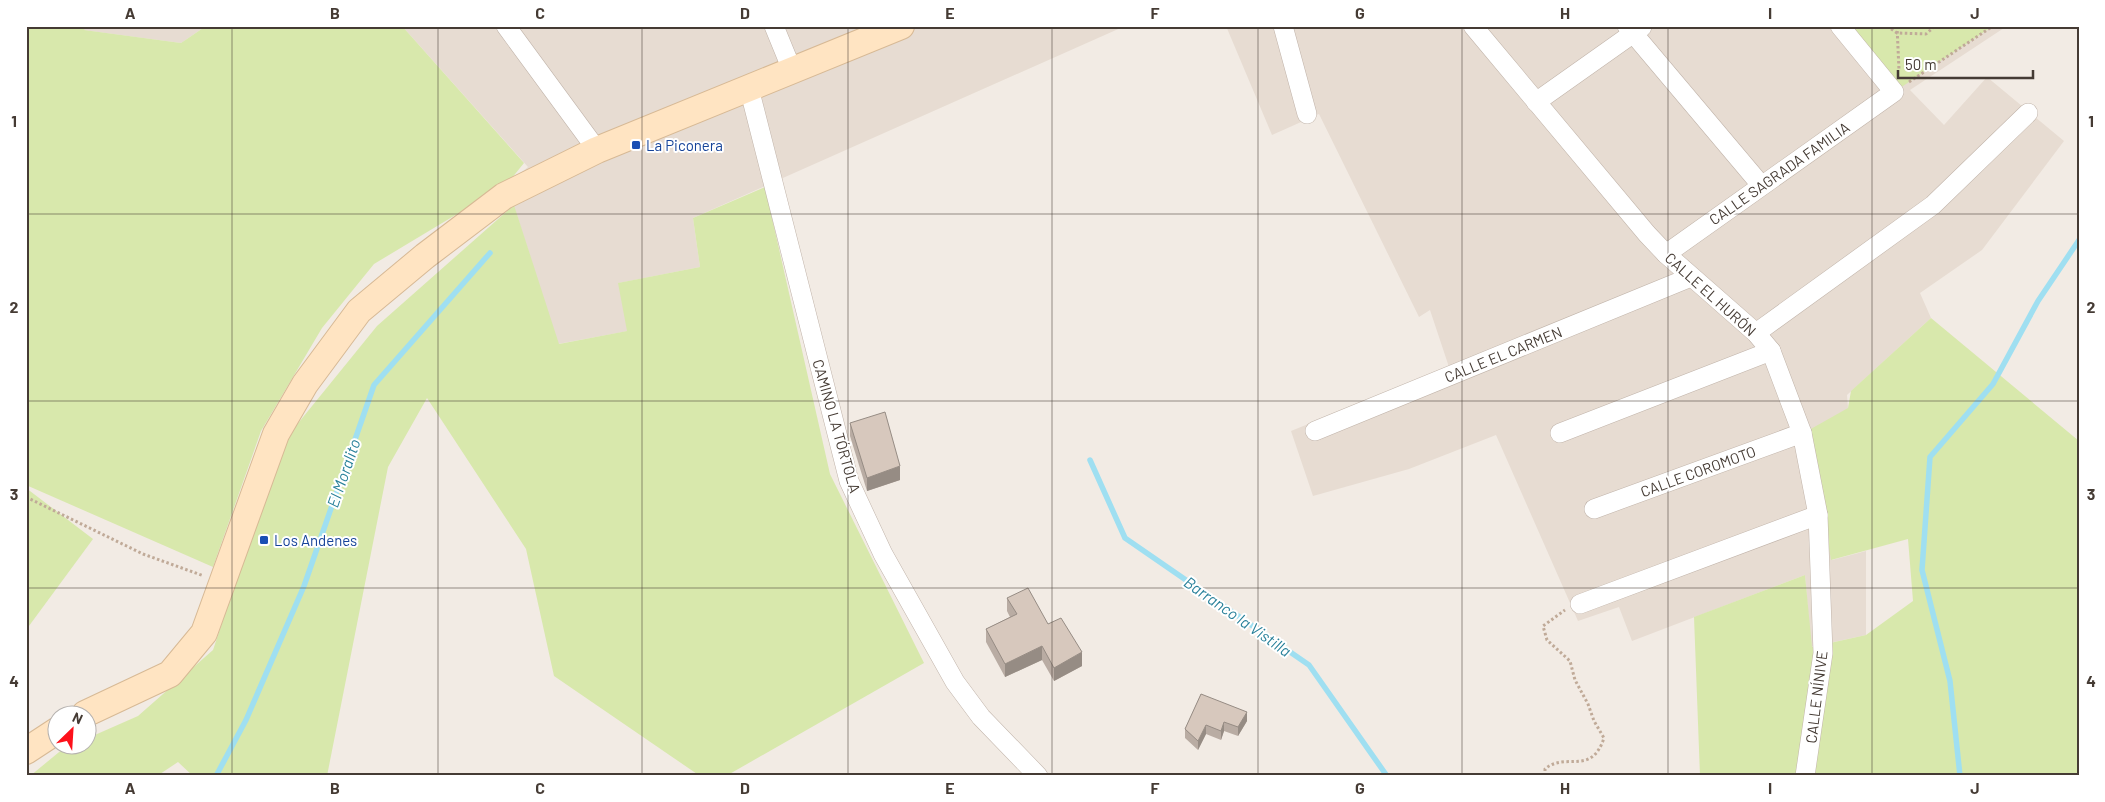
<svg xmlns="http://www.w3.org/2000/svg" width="2105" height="802" viewBox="0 0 2105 802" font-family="Barlow,sans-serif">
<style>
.residential{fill:#e7dcd2}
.green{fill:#d8e8ac}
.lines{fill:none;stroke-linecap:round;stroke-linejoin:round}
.stream{stroke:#9fdff1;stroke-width:5.5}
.street-casing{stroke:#c1b4aa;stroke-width:20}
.secondary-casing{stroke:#d7b995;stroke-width:28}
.path{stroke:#c0aa98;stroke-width:3;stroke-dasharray:2.5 2.5;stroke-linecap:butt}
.street{stroke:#fff;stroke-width:19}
.secondary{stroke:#ffe4c2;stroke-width:26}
.wall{fill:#b9aca3}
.shaded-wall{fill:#968c84}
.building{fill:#d7c8bd;stroke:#968c84}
.grid{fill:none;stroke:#453b34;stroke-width:1;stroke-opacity:0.55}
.transit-dot{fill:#1a4fb4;stroke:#fff;stroke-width:2}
.labels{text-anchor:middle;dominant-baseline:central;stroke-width:4;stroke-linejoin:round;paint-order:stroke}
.transit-label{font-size:15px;fill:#164399;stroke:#fff;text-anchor:start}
.street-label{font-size:15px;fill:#453b34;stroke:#fff}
.water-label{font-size:16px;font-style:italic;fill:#28809a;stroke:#fff}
.neatline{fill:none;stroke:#453b34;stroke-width:2}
.grid-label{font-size:16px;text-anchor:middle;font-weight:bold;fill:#453b34}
</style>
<rect width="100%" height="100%" fill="#f2ebe4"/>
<g class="residential">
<polygon points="87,26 206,26 181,43 83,30"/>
<polygon points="402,26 1125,26 693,218 700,267 619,283 628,331 558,344 507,184 528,167"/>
<polygon points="1226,26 2007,26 1910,90 1944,125 1987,77 2064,141 1982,250 1920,293 1931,318 1847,395 1848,408 1832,560 1866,551 1866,635 1811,647 1805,575 1632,641 1619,607 1578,621 1496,435 1409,469 1313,496 1291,431 1449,367 1430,310 1419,317 1319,114 1272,135"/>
</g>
<g class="green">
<polygon points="26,26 87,26 84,30 181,43 206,26 402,26 524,163 507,184 374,264 322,328 261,431 213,567 26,485"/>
<polygon points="1840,26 1993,26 1894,92"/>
<polygon points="765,187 830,474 924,663 726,776 700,776 554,676 526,549 427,398 388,467 327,776 193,776 178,762 157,776 30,776 64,748 72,745 88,744 88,738 138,716 213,650 282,443 377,326 514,205 559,344 627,331 618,283 700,267 693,218"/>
<polygon points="1931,318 2079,441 2079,776 1700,776 1694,617 1805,575 1812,647 1866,635 1913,601 1908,539 1831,560 1809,430 1848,408 1851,391"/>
<polygon points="26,488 93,539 26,630"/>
</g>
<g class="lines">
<g class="stream">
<polyline points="1090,460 1125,538 1309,665 1387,776"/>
<polyline points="216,776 246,720 304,586 374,385 490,253"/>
<polyline points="1960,776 1950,681 1922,570 1930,457 1993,384 2038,301 2079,240"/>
</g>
<g class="street-casing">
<g id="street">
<polyline points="506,26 597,150"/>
<polyline points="774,26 792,70"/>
<polyline points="1283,26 1307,114"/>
<polyline points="1473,26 1647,234 1666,254 1756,333 1771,351 1802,433 1818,515 1823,653 1805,776"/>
<polyline points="1627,26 1761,185"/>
<polyline points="749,88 849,481 883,554 955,682 981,717 1038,776"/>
<polyline points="1536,102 1642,27"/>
<polyline points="1666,254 1894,92 1840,26"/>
<polyline points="1756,333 1933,205 2028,113"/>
<polyline points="1315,431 1691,277"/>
<polyline points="1560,433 1771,351"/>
<polyline points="1594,509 1802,433"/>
<polyline points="1580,604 1818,515"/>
</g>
</g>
<g class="secondary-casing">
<g id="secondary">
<polyline points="85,714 170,674 204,633 276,434 305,384 359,311 425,256 504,196 597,150 901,26"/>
<polyline points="26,751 58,730"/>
</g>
</g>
<g class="path">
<polyline points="1887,26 1897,33 1926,34 1935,26"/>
<polyline points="1897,26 1899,70"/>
<polyline points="1909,82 1993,26"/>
<polyline points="26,497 143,554 204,576"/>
<path d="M 1545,776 L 1545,769 C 1566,751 1591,777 1604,738 L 1594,721 L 1588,704 L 1575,680 L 1570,661 L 1547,640 L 1543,626 L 1565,610"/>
</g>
<use href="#street" class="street"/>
<use href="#secondary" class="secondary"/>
</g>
<g class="wall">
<polygon points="850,423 900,480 867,491 850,436"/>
<polygon points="1007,598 1048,624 1082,666 1054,681 1042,660 1005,677 986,642 986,629 1010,617 1007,611"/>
<polygon points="1201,694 1247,721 1238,736 1224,731 1221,740 1206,734 1198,750 1185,738 1185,729"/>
</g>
<g class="shaded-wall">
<polygon points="900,466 900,480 867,491 867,478"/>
<polygon points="1042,646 1042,660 1005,677 1005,664"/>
<polygon points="1082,652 1082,666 1054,681 1054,668"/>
<polygon points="1247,712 1247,721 1238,736 1238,727"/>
<polygon points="1224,722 1224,731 1221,740 1221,731"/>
<polygon points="1206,725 1206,734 1198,750 1198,741"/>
</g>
<g class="building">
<polygon points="885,412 900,466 867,478 850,423"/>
<polygon points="1028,588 1048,624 1061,618 1082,652 1054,668 1042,646 1005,664 986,629 1017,614 1007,598"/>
<polygon points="1201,694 1247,712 1238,727 1224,722 1221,731 1206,725 1198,741 1185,729"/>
</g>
<path class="grid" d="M 232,26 L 232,776M 438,26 L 438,776M 642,26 L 642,776M 848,26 L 848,776M 1052,26 L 1052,776M 1258,26 L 1258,776M 1462,26 L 1462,776M 1668,26 L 1668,776M 1872,26 L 1872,776M 26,214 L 2079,214M 26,401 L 2079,401M 26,588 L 2079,588"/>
<g class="transit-dot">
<rect x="631" y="140" width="10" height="10" rx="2.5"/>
<rect x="259" y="535" width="10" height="10" rx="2.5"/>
</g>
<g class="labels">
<g class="transit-label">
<text x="646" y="145">La Piconera</text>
<text x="274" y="540">Los Andenes</text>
</g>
<g class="street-label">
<text transform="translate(1779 173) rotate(-35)">CALLE SAGRADA FAMILIA</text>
<text transform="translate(1711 294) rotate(42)">CALLE EL HURÓN</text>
<text transform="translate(1503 354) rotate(-22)">CALLE EL CARMEN</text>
<text transform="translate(837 426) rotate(74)">CAMINO LA TÓRTOLA</text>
<text transform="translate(1698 471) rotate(-20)">CALLE COROMOTO</text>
<text transform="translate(1816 697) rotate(-83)">CALLE NÍNIVE</text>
</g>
<g class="water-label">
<text transform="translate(343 473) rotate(-71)">El Moralito</text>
<text transform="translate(1238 616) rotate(35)">Barranco la Vistilla</text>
</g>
</g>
<rect width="2105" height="802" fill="none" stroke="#ffffff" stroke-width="55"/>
<g transform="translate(72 730) rotate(25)"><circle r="24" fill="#ffffff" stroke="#b5b1ae"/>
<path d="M0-4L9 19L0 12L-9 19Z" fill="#fd111b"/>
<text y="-8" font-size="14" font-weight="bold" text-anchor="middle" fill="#453b34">N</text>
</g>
<path d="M1898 70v8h135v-8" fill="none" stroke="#453b34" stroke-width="2.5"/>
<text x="1905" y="70" font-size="15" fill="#453b34" stroke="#ffffff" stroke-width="4" paint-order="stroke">50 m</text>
<rect x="28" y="28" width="2050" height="746" class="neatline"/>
<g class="grid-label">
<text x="130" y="19">A</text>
<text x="335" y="19">B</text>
<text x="540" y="19">C</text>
<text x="745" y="19">D</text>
<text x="950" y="19">E</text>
<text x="1155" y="19">F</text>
<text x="1360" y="19">G</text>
<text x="1565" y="19">H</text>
<text x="1770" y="19">I</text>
<text x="1975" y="19">J</text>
<text x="14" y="127">1</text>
<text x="2091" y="127">1</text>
<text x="14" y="313">2</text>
<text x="2091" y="313">2</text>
<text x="14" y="500">3</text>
<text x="2091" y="500">3</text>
<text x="14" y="687">4</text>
<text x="2091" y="687">4</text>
<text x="130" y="794">A</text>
<text x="335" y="794">B</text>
<text x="540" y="794">C</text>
<text x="745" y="794">D</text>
<text x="950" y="794">E</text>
<text x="1155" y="794">F</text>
<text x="1360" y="794">G</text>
<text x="1565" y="794">H</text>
<text x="1770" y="794">I</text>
<text x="1975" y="794">J</text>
</g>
</svg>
